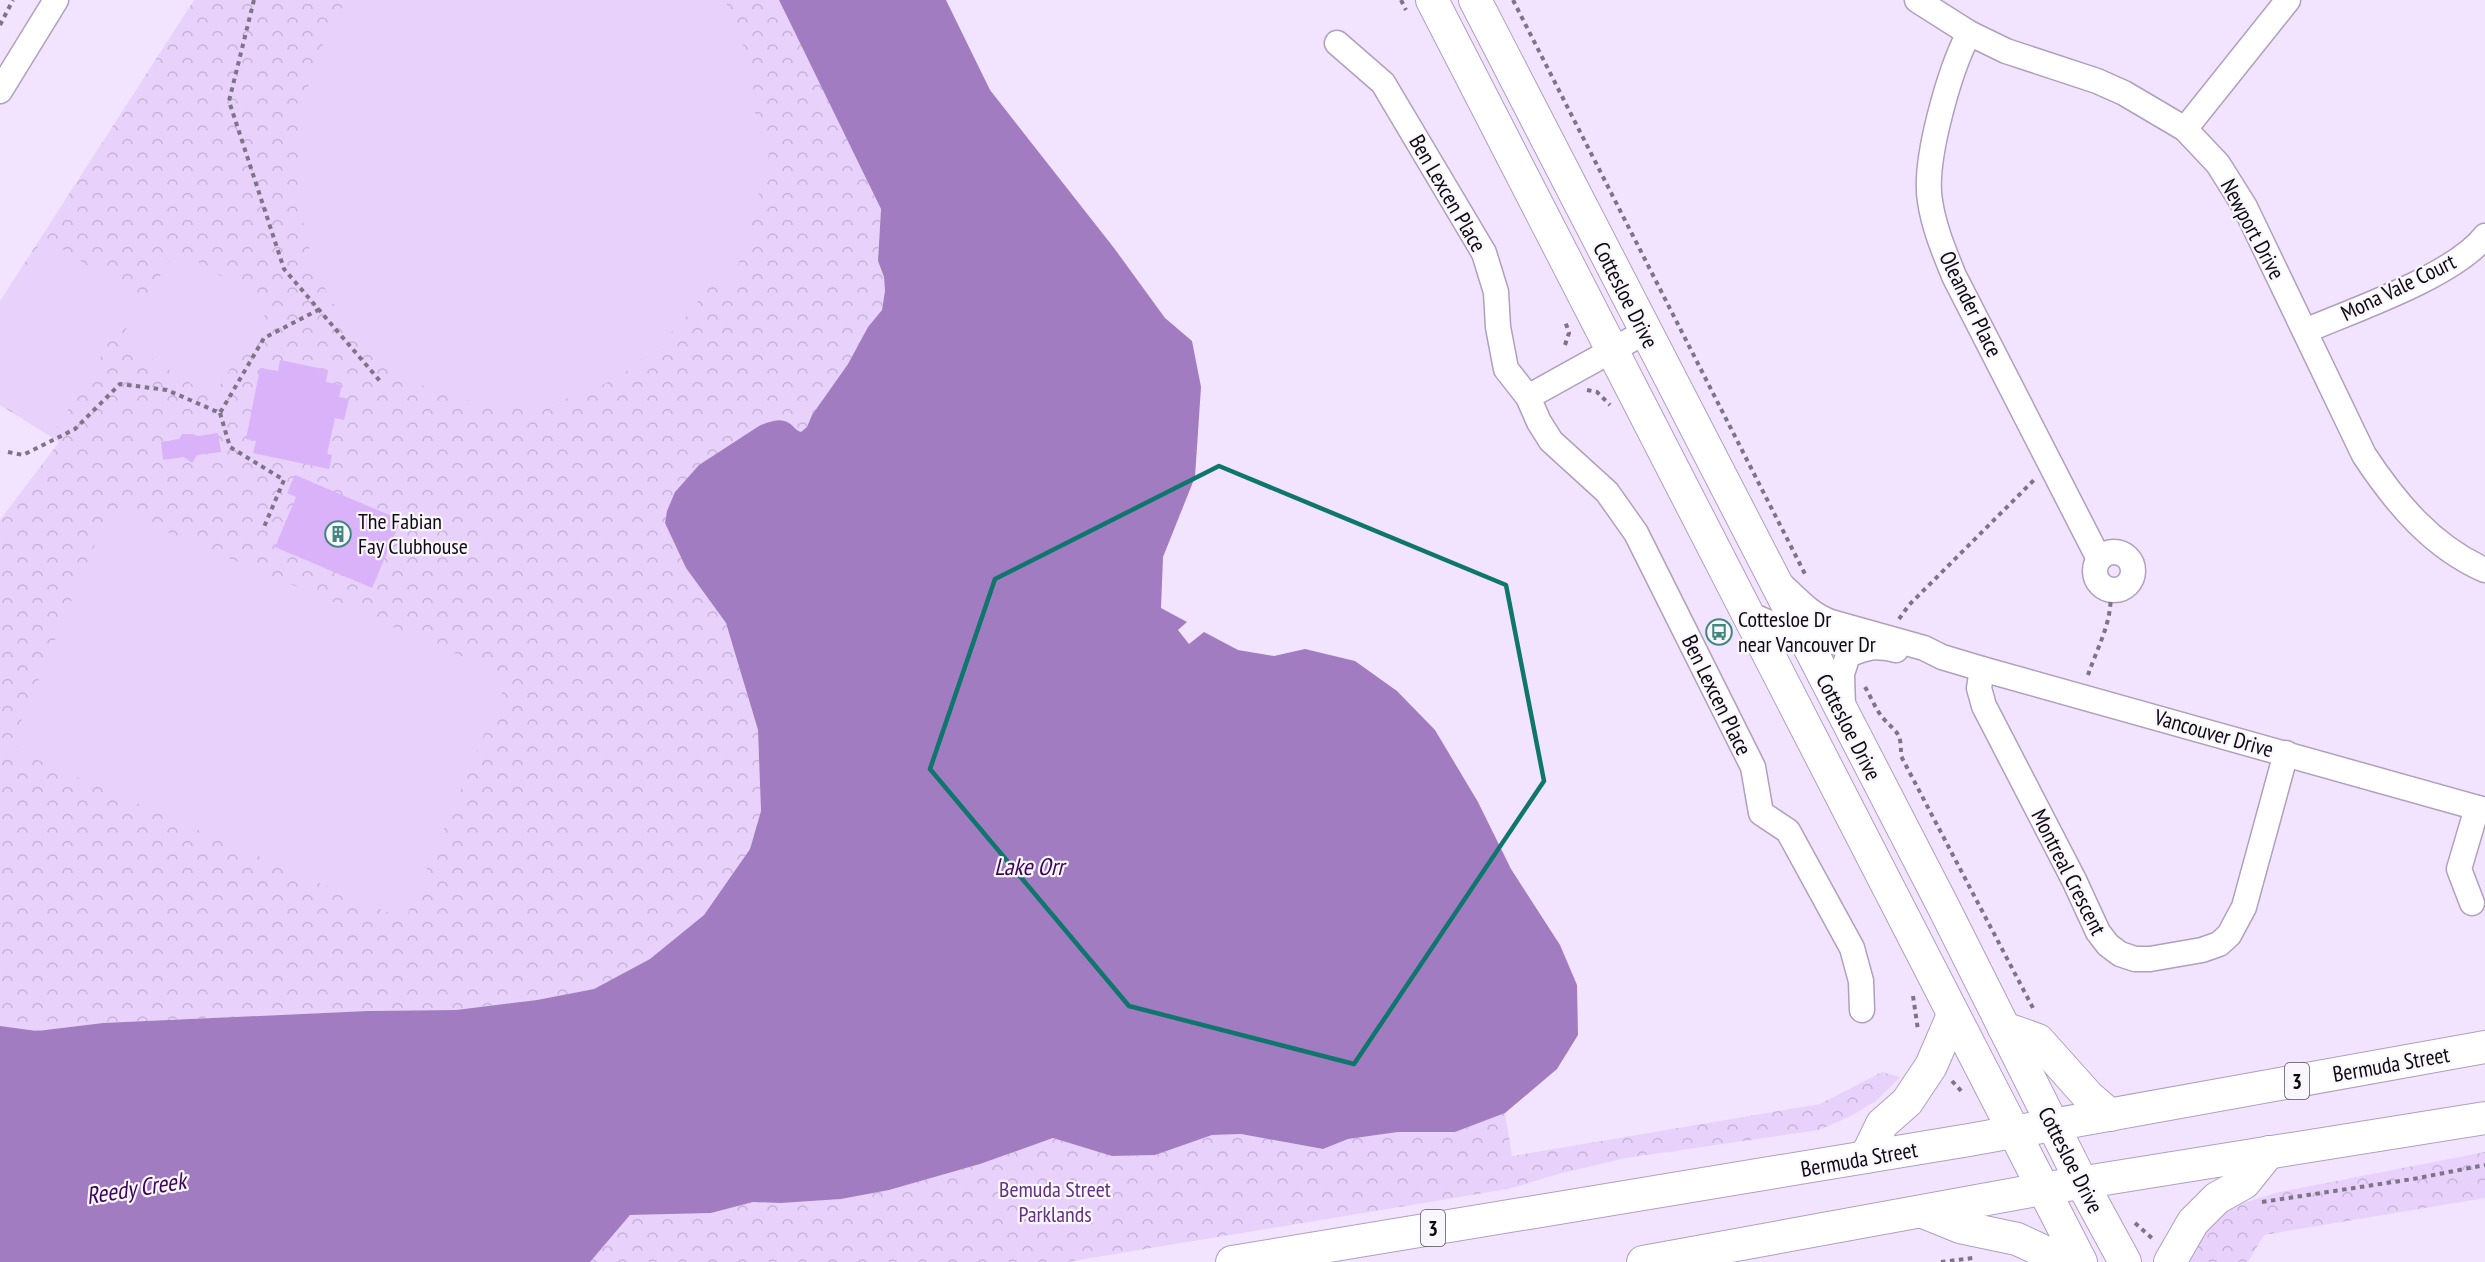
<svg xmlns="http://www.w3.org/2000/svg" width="2485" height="1262" viewBox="0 0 2485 1262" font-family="'PT Sans Narrow',sans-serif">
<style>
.park{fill:url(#park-crowns)}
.pitch{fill:#e8d2fc}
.water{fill:#a27cc0}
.building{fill:#dab2fa}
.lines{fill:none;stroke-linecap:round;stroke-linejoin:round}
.minor-casing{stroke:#b09fbe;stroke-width:27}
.major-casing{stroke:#b09fbe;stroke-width:34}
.path{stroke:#7e7486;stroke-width:4;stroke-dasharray:4.5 4.5;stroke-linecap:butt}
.minor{stroke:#fff;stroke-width:24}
.major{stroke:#fff;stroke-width:32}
.marked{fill:none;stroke:#0f766e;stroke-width:4.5;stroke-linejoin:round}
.labels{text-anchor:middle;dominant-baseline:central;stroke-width:4.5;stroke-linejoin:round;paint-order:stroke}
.shield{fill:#f9f6fc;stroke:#545059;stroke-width:1.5}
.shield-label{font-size:21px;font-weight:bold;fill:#0e0913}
.street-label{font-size:22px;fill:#0e0913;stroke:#f9f6fc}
.poi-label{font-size:22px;fill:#0e0913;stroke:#f9f6fc;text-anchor:start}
.park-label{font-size:22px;fill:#623083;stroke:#f9f6fc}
.water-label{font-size:24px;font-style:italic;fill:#3d035b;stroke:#f9f6fc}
</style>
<defs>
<pattern id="park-crowns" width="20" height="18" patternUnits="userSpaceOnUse" patternTransform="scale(1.5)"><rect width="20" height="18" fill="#e8d2fc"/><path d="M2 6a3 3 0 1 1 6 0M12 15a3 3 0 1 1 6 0" fill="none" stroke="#c6b3d7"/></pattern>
</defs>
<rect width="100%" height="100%" fill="#f2e4fe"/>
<g class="park">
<polygon points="194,0 779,0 881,209 878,261 884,277 885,291 882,310 868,327 848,364 812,415 807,427 801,433 794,429 789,423 699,465 675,492 665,523 686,568 726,623 758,730 761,811 750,849 704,915 650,960 594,989 537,1000 456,1010 367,1011 103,1023 37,1031 0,1026 0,520 59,442 0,405 0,301"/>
<polygon points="1882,1072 1900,1077 1876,1101 1849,1117 1819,1130 1626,1158 1562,1173 1508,1189 1067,1262 590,1262 630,1215 711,1213 753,1202 781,1203 841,1199 889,1190 980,1164 1054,1138 1112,1156 1155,1155 1212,1135 1241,1134 1323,1149 1348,1139 1398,1132 1455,1132 1505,1113 1512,1156 1820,1104"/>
<polygon points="2485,1152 2485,1198 2264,1235 2248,1262 2185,1262 2204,1228 2237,1205 2279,1192"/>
</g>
<g class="pitch">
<path d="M 347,0 L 725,0 C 745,41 760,91 754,137 L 772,141 L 749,235 L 732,282 L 716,278 C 690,313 662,348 625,372 C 583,400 531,411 482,403 C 292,374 253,140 347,0 Z"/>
<polygon points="50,241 133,295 134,304 114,337 104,339 94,334 104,340 105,350 84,384 75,386 76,397 55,430 45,432 0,403 0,306 12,288 21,286 19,277 41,242"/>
<polygon points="182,252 263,302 266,313 246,345 235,348 237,358 217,390 207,394 125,342 123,334 145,299 153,297 152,288 174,254"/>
<polygon points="110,508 509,676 405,920 10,748"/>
</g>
<path class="water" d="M 779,0 L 946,0 L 990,90 L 1114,248 L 1165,318 L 1192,341 L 1201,387 L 1195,477 L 1163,557 L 1161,608 L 1187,622 L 1178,630 L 1189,644 L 1204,632 L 1238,650 L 1274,656 L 1305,649 L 1355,661 L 1397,691 L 1435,730 L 1478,802 L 1511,869 L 1560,945 L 1577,985 L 1578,1035 L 1557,1069 L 1505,1113 L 1455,1132 L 1398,1132 L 1348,1139 L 1323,1149 L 1241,1134 L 1212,1135 L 1155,1155 L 1112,1156 L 1053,1138 L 980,1164 L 889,1190 L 841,1199 L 781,1203 L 753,1202 L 711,1213 L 630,1215 L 590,1262 L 0,1262 L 0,1026 L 37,1031 L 103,1023 L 367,1011 L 456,1010 L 537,1000 L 594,989 L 650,959 L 704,915 L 750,849 L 761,811 L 758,730 L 726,623 L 686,568 L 665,523 L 667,511 L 675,492 L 699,465 L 759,426 C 768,422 780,417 789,423 C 794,426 795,430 801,432 L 807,427 L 812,415 L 848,364 L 868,327 L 882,310 L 885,291 L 884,277 L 878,261 L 881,209 Z"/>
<g class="building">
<polygon points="280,360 328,370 326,382 342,385 339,397 349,399 344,420 335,418 327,454 332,455 329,469 253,453 256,441 246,439 260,368 278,371"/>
<polygon points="218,433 221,452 197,455 192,463 184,457 163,460 161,442 179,439 182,434 193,434 198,436"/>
<polygon points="295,475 401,520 372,588 275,547 296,497 287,493"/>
</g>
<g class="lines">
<g class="minor-casing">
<g id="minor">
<path d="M 1917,0 L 1969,33 L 2006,51 L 2097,81 L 2124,93 L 2185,129 L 2218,164 L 2245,207 L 2364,455 C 2395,502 2432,547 2485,570"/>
<path d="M 1969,33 C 1950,69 1923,161 1930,201 C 1934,228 1944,251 1954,276 L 2099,559"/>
<polyline points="1337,43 1383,83 1484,253 1496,292 1498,327 1506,369 1528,397 1539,422 1551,441 1607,492 1636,533 1753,767 1761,813 1788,831 1852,948 1861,981 1862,1010"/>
<polyline points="0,91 56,0"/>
<polyline points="2185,129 2288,0"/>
<path d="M 2305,331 C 2354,310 2454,276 2485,236"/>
<polyline points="1528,397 1645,332"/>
<circle cx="2114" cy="571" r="19"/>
<path d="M 1783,586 C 1798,600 1811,615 1831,622 L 1924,648 L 1942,657 L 1982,669 L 2485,810"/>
<path d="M 1747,613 C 1778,628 1834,646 1868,646"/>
<polyline points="1982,669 1979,688 1984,706 2074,880 2098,932 2108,945 2120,954 2135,959 2150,959 2202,950 2219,944 2229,935 2244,907 2286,753"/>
<path d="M 1843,707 L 1842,674 L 1848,655 C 1868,647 1874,645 1896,650"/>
<polyline points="2472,903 2459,869 2477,808"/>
</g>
</g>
<g class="major-casing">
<g id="major">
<polyline points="1432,0 2081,1262"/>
<polyline points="1475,0 1944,908 2082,1183 2125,1262"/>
<polyline points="2004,1028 2038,1040 2088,1096 2110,1115"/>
<polyline points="1866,1157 1882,1124 1907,1102 1931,1066 1953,1015"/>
<polyline points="1923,1212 1960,1227 2017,1239 2045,1252 2075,1262"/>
<polyline points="1232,1262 1969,1140 2485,1047"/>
<polyline points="1643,1262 2042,1189 2485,1118"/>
<polyline points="2170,1262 2193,1222 2217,1198 2244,1183 2269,1152"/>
</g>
</g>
<g class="path">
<polyline points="254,0 229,101 284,269 380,381"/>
<polyline points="1401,0 1406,10"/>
<polyline points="1513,0 1805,574"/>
<polyline points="0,25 13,0"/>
<polyline points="1565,345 1569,333 1565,321"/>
<polyline points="1587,390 1597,392 1610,405"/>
<polyline points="220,413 230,447 284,480 264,527"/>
<polyline points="8,452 23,455 75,429 120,384 167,390 220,413 264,338 320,309"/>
<polyline points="1899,619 1909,605 2034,480"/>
<path d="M 2088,675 C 2097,648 2114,619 2110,590"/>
<path d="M 1865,687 C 1871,697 1876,710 1883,718 C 1898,735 1901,731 1901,756 L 2034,1010"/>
<polyline points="1913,996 1918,1030"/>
<polyline points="1952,1081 1963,1093"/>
<polyline points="2262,1202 2413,1179 2485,1165"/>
<polyline points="2135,1223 2154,1240"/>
<polyline points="1941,1262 1973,1258"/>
</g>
<use href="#minor" class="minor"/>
<use href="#major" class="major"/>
</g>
<path class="marked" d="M 1219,466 L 1506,585 L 1544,781 L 1354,1064 L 1129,1006 L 930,769 L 995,579 Z"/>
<defs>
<g id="building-ring" transform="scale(1.35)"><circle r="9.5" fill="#f9f6fc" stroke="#418780" stroke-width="1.5"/><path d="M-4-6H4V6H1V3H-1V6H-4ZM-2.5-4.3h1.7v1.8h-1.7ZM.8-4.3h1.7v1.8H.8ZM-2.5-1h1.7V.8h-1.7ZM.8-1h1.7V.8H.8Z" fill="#418780"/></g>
<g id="bus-ring" transform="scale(1.35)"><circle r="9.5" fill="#f9f6fc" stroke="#418780" stroke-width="1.5"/><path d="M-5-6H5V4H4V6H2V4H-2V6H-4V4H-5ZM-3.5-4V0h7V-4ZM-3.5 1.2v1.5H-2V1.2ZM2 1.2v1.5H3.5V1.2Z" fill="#418780"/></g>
</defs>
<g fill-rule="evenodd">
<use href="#building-ring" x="338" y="534"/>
<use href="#bus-ring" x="1719" y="632"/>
</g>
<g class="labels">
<g class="shield">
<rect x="2285" y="1063" width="24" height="36" rx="4.5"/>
<rect x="1421" y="1210" width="24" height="36" rx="4.5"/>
</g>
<g class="shield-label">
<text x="2297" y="1081">3</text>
<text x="1433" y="1228">3</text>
</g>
<g class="street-label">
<text transform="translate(1448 193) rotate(60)">Ben Lexcen Place</text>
<text transform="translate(2253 229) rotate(62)">Newport Drive</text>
<text transform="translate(2398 287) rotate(-26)">Mona Vale Court</text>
<text transform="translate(1626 295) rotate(63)">Cottesloe Drive</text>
<text transform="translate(1971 304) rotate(64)">Oleander Place</text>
<text transform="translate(1717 695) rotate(64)">Ben Lexcen Place</text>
<text transform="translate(1849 727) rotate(63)">Cottesloe Drive</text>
<text transform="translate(2214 733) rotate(16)">Vancouver Drive</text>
<text transform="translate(2069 872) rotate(63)">Montreal Crescent</text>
<text transform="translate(2391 1064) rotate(-10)">Bermuda Street</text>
<text transform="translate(1859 1159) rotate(-10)">Bermuda Street</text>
<text transform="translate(2071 1160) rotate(63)">Cottesloe Drive</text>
</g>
<g class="poi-label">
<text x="358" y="521">The Fabian<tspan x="358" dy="25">Fay Clubhouse</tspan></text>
<text x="1738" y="619">Cottesloe Dr<tspan x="1738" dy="25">near Vancouver Dr</tspan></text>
</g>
<g class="park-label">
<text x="1055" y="1189">Bemuda Street<tspan x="1055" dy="25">Parklands</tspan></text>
</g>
<g class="water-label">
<text x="1029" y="866">Lake Orr</text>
<text transform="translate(136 1188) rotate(-9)">Reedy Creek</text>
</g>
</g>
</svg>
